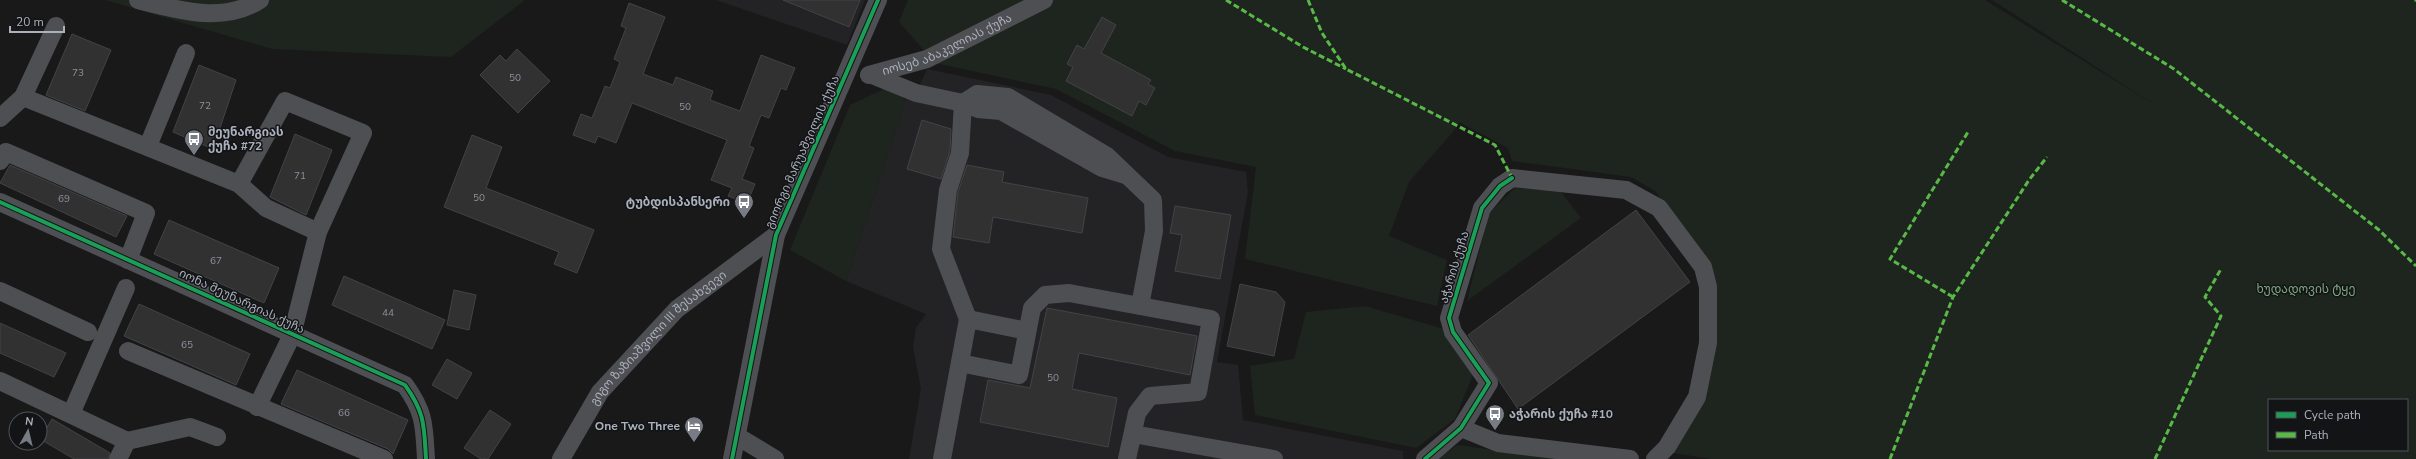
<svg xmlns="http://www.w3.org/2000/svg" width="2416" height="459" viewBox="0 0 2416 459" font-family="'Nunito Sans','Noto Sans Georgian',sans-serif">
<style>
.built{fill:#232326}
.green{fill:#1d251e;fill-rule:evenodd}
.building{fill:#313132;stroke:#424346}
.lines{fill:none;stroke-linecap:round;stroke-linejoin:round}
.minor{stroke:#4e4f53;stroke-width:18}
.quiet{stroke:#58b947;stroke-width:3;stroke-dasharray:6 3;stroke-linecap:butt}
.cycleway-casing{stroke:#131416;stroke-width:6}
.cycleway{stroke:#1a9f57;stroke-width:4}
.labels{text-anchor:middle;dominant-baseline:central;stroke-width:3;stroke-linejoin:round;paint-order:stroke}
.number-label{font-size:10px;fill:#8c909a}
.street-label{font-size:12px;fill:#aab0bc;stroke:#131416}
.poi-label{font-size:12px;font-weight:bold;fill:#aab0bc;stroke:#131416;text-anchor:start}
.park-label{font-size:12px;fill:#7fa97f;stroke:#131416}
</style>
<rect width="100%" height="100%" fill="#19191a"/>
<g class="built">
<polygon points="716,0 865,0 847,45"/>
<polygon points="927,69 1051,95 1168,157 1246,172 1248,192 1217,362 1238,365 1243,420 1403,451 1403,459 909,459 921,389 913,347 916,328 926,314 846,281 906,100 916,93"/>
</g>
<g class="green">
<polygon points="105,0 525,0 451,57 272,49"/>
<path d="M 908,0 L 1985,0 L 2155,105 L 1992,0 L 2416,0 L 2416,459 L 1711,459 L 1673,453 L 1706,399 L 1713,271 L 1655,191 L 1631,177 L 1512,161 L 1508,148 L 1459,122 L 1453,132 L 1409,182 L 1389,236 L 1447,260 L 1437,306 L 1245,259 L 1256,167 L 1175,151 L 1056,89 L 935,63 L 899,22 ZM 2269,400 L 2407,400 L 2407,450 L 2269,450 Z"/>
<polygon points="888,87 906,100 846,281 790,250 850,105"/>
<polygon points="1515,188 1560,191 1581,218 1467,301 1489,213"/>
<polygon points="1365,306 1444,329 1474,372 1455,419 1416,448 1255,415 1250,366 1294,359 1306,312"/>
<polygon points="1458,445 1557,459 1435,459"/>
</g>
<g class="building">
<polygon points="783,0 860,0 849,27"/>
<polygon points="629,3 665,17 643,74 673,85 676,77 713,91 710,100 740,111 761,55 795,68 786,90 781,88 769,118 761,115 749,146 754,148 742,179 755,184 747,203 728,196 732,188 711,180 727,140 632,103 616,143 598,136 595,143 573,135 581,114 592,118 605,86 610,88 620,62 614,59 626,28 621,26"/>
<polygon points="1102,17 1116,25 1101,53 1151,80 1148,84 1155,88 1146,105 1139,101 1132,116 1066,81 1073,67 1067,64 1077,45 1084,49"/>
<polygon points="72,34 111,50 85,111 46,95"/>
<polygon points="517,49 550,81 518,113 480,75 500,55 506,61"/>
<polygon points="199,65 236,80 213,149 173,132"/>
<polygon points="922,120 951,129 950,151 941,179 907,169"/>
<polygon points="295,134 332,150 306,215 270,197"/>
<polygon points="472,135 502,147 486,188 594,230 577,273 554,264 559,252 444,207"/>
<polygon points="10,165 127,216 116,237 0,183"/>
<polygon points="967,165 1004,172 1002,182 1088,198 1082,233 993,217 989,243 953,237 958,192"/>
<polygon points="1175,206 1231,215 1220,279 1175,271 1182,235 1170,233"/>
<polygon points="1636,210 1690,282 1518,409 1468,335"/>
<polygon points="169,220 279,268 264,303 154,254"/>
<polygon points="344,276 445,320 432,349 332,305"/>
<polygon points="1240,284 1276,292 1285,302 1274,356 1227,346"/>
<polygon points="454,290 476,295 469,330 447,325"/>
<polygon points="139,304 250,354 236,385 124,336"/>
<polygon points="1047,308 1197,336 1190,375 1079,353 1072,389 1117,398 1108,447 980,422 988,380 1030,388"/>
<polygon points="0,323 66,353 54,377 0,353"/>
<polygon points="447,359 472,373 457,399 432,385"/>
<polygon points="297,370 408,420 393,454 388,449 281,404"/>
<polygon points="490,410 511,424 488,459 481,459 464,448"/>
<polygon points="52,419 110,453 108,459 74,459 40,439"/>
</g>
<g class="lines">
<g class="minor">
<path d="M 138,0 C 178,10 223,24 260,0"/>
<path id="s1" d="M 869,75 L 927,59 L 1044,0"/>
<polyline points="872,75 916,93 963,103 960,153 948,190 941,249 968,319 942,459"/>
<polyline points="23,97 239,184 266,208 318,232"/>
<polyline points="963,103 977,94 1008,97 1107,156 1153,200 1154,231 1140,306"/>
<polyline points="963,103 978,109 1001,111 1102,168 1125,175"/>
<polyline points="0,118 23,97 56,26"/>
<polyline points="148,146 186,53"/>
<polyline points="0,161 6,152 146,213 128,260"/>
<polyline points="239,184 285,101 363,133 318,232 292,335 257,407"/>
<path d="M 0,202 L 405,385 C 425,413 424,425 426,459"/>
<polyline points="0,291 88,332"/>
<polyline points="968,319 1027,331"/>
<polyline points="128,351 384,459"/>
<polyline points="960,363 1019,375 1032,308 1045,295 1069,293 1211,319 1198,392 1150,396 1137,413 1127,459"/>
<polyline points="0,381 127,441"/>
<polyline points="71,414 126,288"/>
<polyline points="1461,428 1498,443 1630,459"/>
<polyline points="1133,434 1274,459"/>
<polyline points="737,436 775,459"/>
<polyline points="118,459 127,441 190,427 217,437"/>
<path id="s2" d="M 561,459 L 600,392 L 677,309 L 776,235"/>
<polyline points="732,459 776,235 878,0"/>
<polyline points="1425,459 1461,428 1489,383 1453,332 1449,318 1482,208 1500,186 1512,178 1626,190 1659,208 1703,267 1708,287 1708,343 1697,397 1667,447 1655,459"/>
</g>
<g class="quiet">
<polyline points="1226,0 1303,47 1346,69"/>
<polyline points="1308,0 1322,33 1346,69 1495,145 1512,178"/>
<polyline points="2062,0 2174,69 2379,230 2416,266"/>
<polyline points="2415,0 2416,1"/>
<polyline points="1953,297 1890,259 1968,132"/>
<polyline points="1890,459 1953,297 2029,180 2047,157"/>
<polyline points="2155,459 2221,316 2205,297 2221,269"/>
</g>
<g class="cycleway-casing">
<g id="cycleway">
<path d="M 0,202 L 405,385 C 425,413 424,425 426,459"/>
<polyline points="732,459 776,235 878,0"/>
<polyline points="1425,459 1461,428 1489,383 1453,332 1449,318 1482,208 1500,186 1512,178"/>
</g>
</g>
<use href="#cycleway" class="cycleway"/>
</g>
<defs>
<g id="bus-pin" transform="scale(1)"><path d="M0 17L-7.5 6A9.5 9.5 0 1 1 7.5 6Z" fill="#777b83" stroke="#131416"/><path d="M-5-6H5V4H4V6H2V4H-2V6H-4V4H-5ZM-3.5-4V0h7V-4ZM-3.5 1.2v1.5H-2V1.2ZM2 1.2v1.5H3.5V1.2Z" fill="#fff"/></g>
<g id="hotel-pin" transform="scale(1)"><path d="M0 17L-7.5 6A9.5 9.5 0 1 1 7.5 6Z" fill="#777b83" stroke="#131416"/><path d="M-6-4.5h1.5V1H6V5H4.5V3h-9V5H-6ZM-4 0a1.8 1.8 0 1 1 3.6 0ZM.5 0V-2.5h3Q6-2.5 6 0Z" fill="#fff"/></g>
</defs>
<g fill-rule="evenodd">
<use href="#bus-pin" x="194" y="139"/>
<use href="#bus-pin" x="744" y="202"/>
<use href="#bus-pin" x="1495" y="414"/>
<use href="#hotel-pin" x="694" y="426"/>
</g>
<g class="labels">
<g class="number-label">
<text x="78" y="73">73</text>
<text x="515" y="78">50</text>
<text x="205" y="106">72</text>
<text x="685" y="107">50</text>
<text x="300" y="176">71</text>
<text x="479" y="198">50</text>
<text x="64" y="199">69</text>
<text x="216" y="261">67</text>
<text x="388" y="313">44</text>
<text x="187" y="345">65</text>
<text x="1053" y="378">50</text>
<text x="344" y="413">66</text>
</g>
<g class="street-label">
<text stroke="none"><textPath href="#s1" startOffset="84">იოსებ აბაკელიას ქუჩა</textPath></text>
<text transform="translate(802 152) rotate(-66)">გიორგი მარუაშვილის ქუჩა</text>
<text transform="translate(1454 267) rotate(-73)">აჭარის ქუჩა</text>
<text transform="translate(242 301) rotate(25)">იონა მეუნარგიას ქუჩა</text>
<text stroke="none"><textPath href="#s2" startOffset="157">გიგო ზაზიაშვილი III შესახვევი</textPath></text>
</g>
<g class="poi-label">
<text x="208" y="132">მეუნარგიას<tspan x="208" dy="14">ქუჩა #72</tspan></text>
<text x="730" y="202" text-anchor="end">ტუბდისპანსერი</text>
<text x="1509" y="414">აჭარის ქუჩა #10</text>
<text x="680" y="426" text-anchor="end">One Two Three</text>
</g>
<g class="park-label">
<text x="2306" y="289">ხუდადოვის ტყე</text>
</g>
</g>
<rect x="2268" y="399" width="140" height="52" fill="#131416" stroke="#4f5258"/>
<rect x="2276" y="412" width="20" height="6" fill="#1a9f57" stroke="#4f5258"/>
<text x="2304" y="419" font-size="12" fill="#aab0bc">Cycle path</text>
<rect x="2276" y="432" width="20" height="6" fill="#58b947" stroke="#4f5258"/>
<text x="2304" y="439" font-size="12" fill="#aab0bc">Path</text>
<g transform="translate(28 431) rotate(8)"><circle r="19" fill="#131416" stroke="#4f5258"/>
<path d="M0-3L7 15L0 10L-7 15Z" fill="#777b83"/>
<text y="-6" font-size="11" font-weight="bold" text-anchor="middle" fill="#aab0bc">N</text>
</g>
<path d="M10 26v6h54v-6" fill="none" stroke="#aab0bc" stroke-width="2"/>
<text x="16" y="26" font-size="12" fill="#aab0bc" stroke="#131416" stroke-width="3" paint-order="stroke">20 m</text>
</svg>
